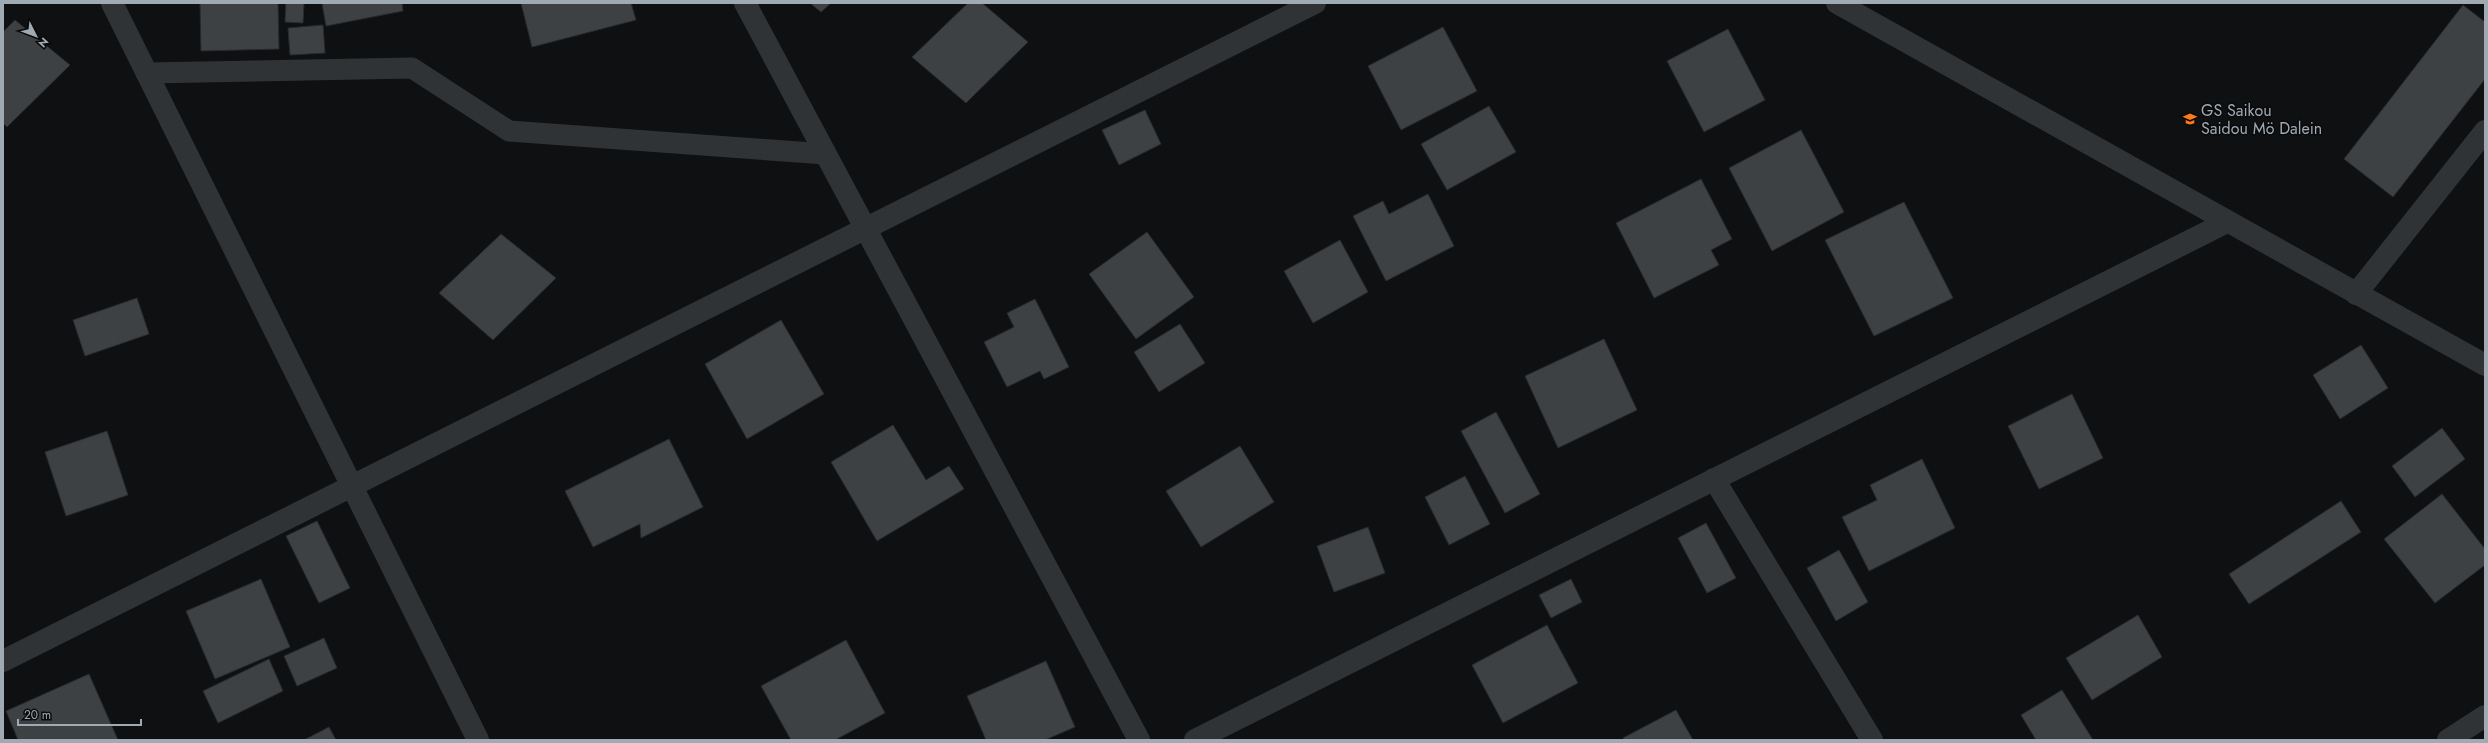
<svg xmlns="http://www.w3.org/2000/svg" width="2488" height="743" viewBox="0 0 2488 743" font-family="Jost,sans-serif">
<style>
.building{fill:#3e4144;stroke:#292a2d}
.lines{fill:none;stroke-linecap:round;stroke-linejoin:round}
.lane{stroke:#303336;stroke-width:21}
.street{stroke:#303336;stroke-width:22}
.labels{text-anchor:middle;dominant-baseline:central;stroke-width:3;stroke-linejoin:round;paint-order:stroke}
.poi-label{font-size:16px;fill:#9faab3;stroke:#0b0b0c;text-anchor:start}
</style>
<rect width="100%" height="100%" fill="#0f1011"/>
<g class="building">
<polygon points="200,3 278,3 279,49 201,51"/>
<polygon points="286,3 304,3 303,23 285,22"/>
<polygon points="322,3 402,3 403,11 326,26"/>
<polygon points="521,3 631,3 636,20 532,47"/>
<polygon points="810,3 831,3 821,12"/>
<polygon points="968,3 982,3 1028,42 966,103 912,57"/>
<polygon points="2463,5 2485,22 2485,79 2393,197 2344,159"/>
<polygon points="15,20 70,65 7,127 3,123 3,32"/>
<polygon points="323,25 325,53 290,55 288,28"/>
<polygon points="1443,27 1477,91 1401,130 1368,66"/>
<polygon points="1728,29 1765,100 1704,132 1667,61"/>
<polygon points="1489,106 1516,152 1447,190 1421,144"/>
<polygon points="1145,110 1161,144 1119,165 1102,130"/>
<polygon points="1801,130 1844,212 1772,251 1729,168"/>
<polygon points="1701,179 1732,239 1711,250 1719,265 1654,298 1616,223"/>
<polygon points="1428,194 1454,246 1386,281 1353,216 1383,201 1389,214"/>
<polygon points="1904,202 1953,298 1874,336 1825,240"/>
<polygon points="1147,232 1194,297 1136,339 1089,274"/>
<polygon points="501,234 556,278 493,340 439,293"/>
<polygon points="1340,240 1368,292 1313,323 1284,271"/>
<polygon points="137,298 149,334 85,356 73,320"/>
<polygon points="1035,299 1069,367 1044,379 1040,371 1007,387 984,342 1014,327 1007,313"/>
<polygon points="781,320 824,394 747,439 705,364"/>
<polygon points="1180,324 1205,363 1159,392 1134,352"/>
<polygon points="1604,339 1637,410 1558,448 1525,376"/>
<polygon points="2361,345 2388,388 2340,419 2313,375"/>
<polygon points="2072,394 2103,458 2039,489 2008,426"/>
<polygon points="1496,412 1540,494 1505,513 1461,431"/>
<polygon points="893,425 926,480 949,466 964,489 877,541 831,462"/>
<polygon points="2442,428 2465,459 2415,497 2392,466"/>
<polygon points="107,431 128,495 66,516 45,452"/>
<polygon points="669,439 703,507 641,538 640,524 593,547 565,491"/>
<polygon points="1240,446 1274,502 1201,547 1166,491"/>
<polygon points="1922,459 1955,528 1869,571 1842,517 1877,500 1870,485"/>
<polygon points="1465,476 1490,524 1449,545 1425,497"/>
<polygon points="2442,494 2485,549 2485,565 2435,603 2384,539"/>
<polygon points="2341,501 2361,532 2249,604 2229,574"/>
<polygon points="317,521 350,588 319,603 286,536"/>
<polygon points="1706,523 1736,578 1707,593 1678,538"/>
<polygon points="1368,527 1385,573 1334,592 1317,546"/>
<polygon points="1839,550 1868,602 1836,621 1807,568"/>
<polygon points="261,579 290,647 215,679 186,611"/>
<polygon points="1571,579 1582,602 1551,618 1539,595"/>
<polygon points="2138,615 2162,657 2092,700 2066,658"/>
<polygon points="1547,625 1578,683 1503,723 1472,665"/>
<polygon points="324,638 337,668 297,686 284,656"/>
<polygon points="846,640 885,713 835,740 791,740 761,686"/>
<polygon points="269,659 283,691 218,723 203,691"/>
<polygon points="1046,661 1075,727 1045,740 986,740 967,696"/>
<polygon points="89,674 118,740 18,740 6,711"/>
<polygon points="2062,690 2093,740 2036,740 2021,715"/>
<polygon points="1676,710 1693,740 1624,740 1623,738"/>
<polygon points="329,727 336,740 304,740"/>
</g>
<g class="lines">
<polyline class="lane" points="146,73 412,68 509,131 826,154"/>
<g class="street">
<polyline points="112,3 478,740"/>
<polyline points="745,3 1139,740"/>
<polyline points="1837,3 2485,365"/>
<polyline points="2356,294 2485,131"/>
<polyline points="1714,479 1872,740"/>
<polyline points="3,661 1315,3"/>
<polyline points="1195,740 2227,222"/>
<polyline points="2448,740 2485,716"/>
</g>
</g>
<defs>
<g id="school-bare" transform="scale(1.08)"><path d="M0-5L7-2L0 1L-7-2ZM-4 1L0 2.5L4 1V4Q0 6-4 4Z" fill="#ff7919" stroke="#0b0b0c" stroke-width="2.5" paint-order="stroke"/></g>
</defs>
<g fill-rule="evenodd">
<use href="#school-bare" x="2190" y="119"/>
</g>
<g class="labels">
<g class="poi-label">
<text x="2201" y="110">GS Saikou<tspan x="2201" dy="18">Saidou Mö Dalein</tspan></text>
</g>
</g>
<rect width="2488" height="743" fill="none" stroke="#9faab3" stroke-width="8"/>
<g transform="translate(36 36) rotate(132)" stroke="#0b0b0c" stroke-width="3" paint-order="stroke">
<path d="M0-3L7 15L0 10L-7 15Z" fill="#9faab3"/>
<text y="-6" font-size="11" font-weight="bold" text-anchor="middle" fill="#9faab3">N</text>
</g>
<path d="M18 719v6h123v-6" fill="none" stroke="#9faab3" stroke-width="2"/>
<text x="24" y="719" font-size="12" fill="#9faab3" stroke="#0b0b0c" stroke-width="3" paint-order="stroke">20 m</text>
</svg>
